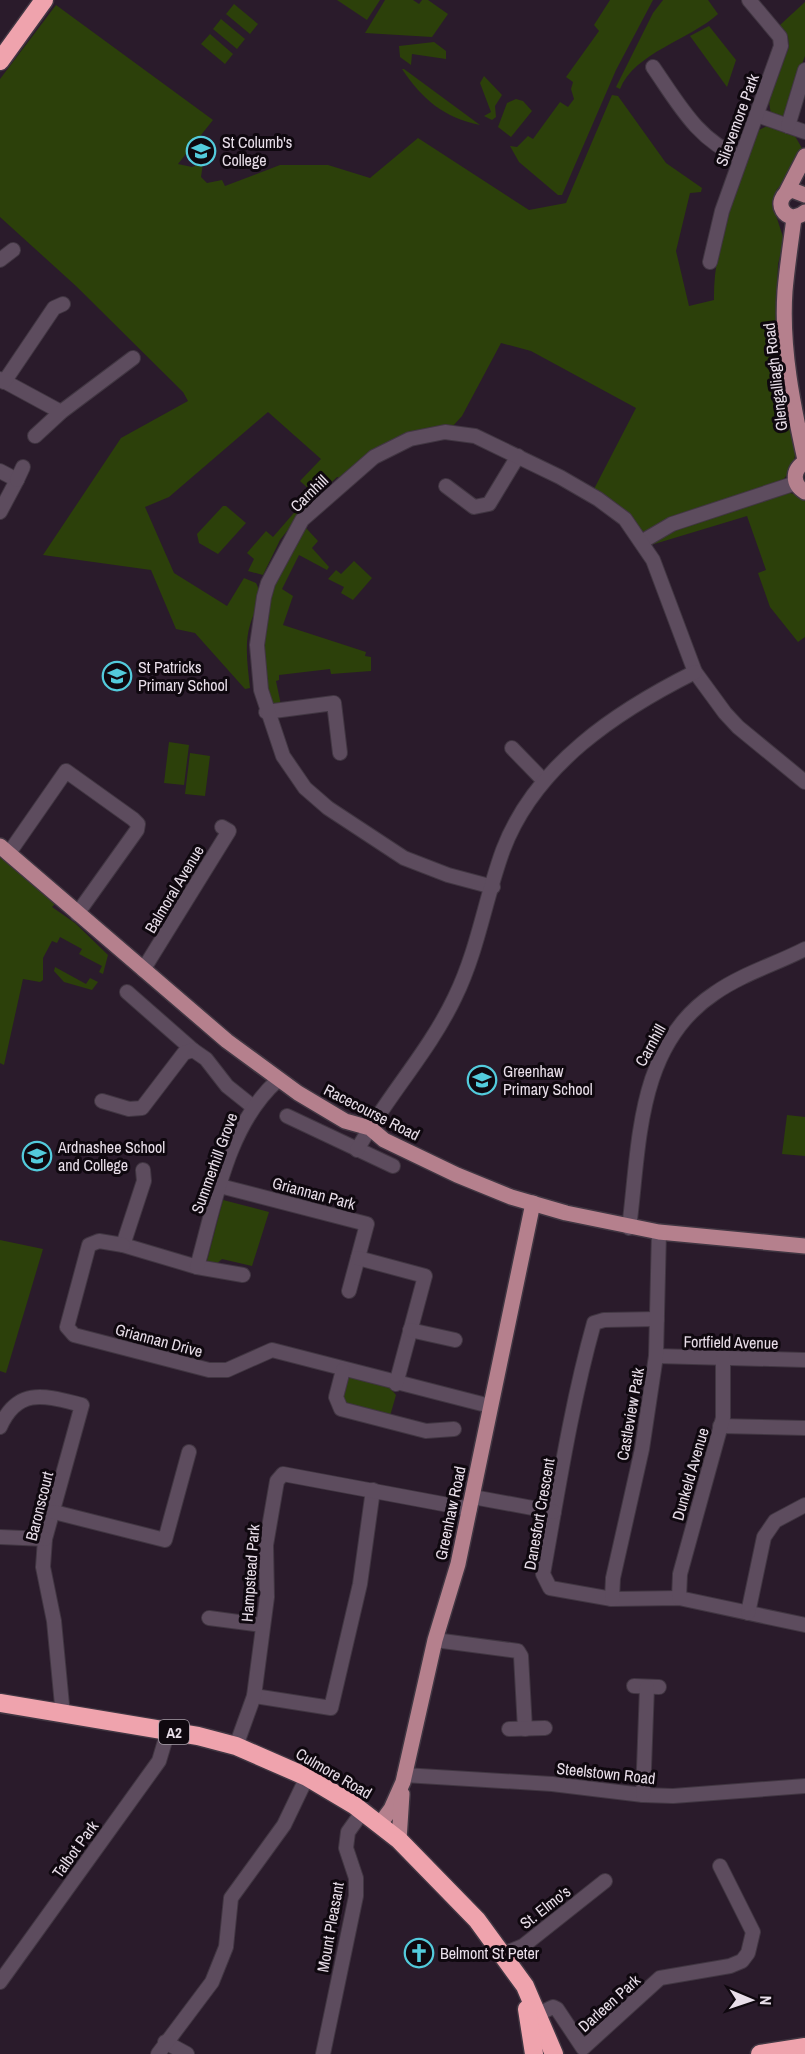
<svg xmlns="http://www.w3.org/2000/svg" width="805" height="2054" viewBox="0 0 805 2054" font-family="'Archivo Narrow',sans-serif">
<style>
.green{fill:#2c400a}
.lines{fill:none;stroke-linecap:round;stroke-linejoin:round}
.minor-casing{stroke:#413642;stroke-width:16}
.major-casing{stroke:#413642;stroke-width:18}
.highway-casing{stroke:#413642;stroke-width:21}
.minor{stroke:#5d4c5e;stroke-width:14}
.major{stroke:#b5808d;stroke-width:15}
.highway{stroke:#efa3ad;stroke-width:18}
.labels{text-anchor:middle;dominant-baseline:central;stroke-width:6;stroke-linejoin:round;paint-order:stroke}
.shield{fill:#0f080f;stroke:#a79ea8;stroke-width:1.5}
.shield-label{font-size:15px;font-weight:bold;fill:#e8dee9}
.street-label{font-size:16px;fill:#e8dee9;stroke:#0f080f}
.poi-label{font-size:16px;fill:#e8dee9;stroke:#0f080f;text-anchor:start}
</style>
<rect width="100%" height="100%" fill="#2a1b2b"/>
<g class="green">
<polygon points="337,0 380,0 367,20"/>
<polygon points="385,0 413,0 419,4 422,0 428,0 448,14 432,37 365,33"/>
<polygon points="610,0 653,0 616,70 562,195 558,195 519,162 510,146 517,147 528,136 533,139 560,102 568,107 574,99 571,89 573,82 566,77 599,31 594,25"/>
<path d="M 663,0 L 708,0 L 718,14 C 691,39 634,53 620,89 L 616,87 L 653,13 Z"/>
<polygon points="805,2 805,56 782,120 771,115 769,101 789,47 788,37 780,25"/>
<polygon points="234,4 258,24 250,34 226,14"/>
<path d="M 56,5 L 213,120 L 178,164 L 192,167 L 203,163 L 201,177 L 207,183 L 222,180 L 225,186 L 280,165 L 328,165 L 370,178 L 418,138 L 529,210 L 566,203 L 612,95 L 618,96 L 666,163 L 702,188 L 701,192 L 690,193 L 676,251 L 689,306 L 714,300 C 713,242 738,184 759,130 L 769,125 L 795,136 L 803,150 L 785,183 L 777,189 L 772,203 L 784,240 L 778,264 L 777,290 L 796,451 L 792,469 L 782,481 L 790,493 L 805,497 L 805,637 L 798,642 L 770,607 L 758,573 L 766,570 L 747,516 L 651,545 C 636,521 616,506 593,491 L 636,408 L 531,351 L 501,343 L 462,416 L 452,427 L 340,478 L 337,477 L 304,509 L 280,540 L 263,575 L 248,571 L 254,559 L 247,553 L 266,531 L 273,537 L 312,492 L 300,481 L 321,459 L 268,412 L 169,497 L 145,507 L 174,573 L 227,606 L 244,578 L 256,583 C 264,597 254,611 250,625 C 244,644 248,668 250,688 L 245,689 L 195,633 L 176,629 L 151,570 L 43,555 L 121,438 L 188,401 L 183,392 L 76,286 L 0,217 L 0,79 Z"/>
<polygon points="221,19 245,39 237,49 213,29"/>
<polygon points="709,26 736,60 727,87 690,36"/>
<polygon points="210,34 233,54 225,64 201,44"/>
<polygon points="434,42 446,51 446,59 412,54 411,65 400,57 399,46"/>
<path d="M 402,69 L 404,69 L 480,125 C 444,118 422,99 402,69 Z"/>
<polygon points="484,76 502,95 495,106 496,117 492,120 484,116 491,112 480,83"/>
<polygon points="516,99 523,101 532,111 511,137 498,127 507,103"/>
<polygon points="223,506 226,506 246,523 218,554 199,543 197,534"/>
<path d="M 306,528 L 318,541 L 312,548 L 329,567 L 327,570 L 299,555 L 282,589 L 293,596 L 283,625 L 366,652 L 365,656 L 371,657 L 371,671 L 331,674 L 330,669 L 279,675 L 279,680 L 276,681 L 281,705 L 270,703 C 256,642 265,577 306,528 Z"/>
<polygon points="354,561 372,578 353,600 341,593 344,587 328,579 336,570 341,574"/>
<polygon points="169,742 189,745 184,785 164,783"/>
<polygon points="190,753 210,756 205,796 185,794"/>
<polygon points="0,853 58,901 52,907 75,923 108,955 103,974 99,972 102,966 79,954 82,949 60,937 57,943 52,941 43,958 43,980 40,982 23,979 4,1065 0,1063"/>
<polygon points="55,967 86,984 90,978 98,982 92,990 64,982 54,971"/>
<polygon points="787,1115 805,1117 805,1156 782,1154"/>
<polygon points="223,1200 269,1212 252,1266 222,1259 214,1266 207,1261"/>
<polygon points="0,1240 43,1249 6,1373 0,1371"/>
<polygon points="349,1376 390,1388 396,1395 390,1416 347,1407 341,1396"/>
</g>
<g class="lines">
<g class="minor-casing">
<g id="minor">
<path d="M 653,67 C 678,103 698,141 740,157"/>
<polyline points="757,115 805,132"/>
<polyline points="788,126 805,70"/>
<polyline points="0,260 13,250"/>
<polyline points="710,262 722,211 781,46 780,37 749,0"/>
<polyline points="0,379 61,412"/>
<polyline points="4,382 54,308 63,304"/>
<polyline points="35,436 61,412 133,358"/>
<polyline points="0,471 17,480 0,512"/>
<polyline points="17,480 23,467"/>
<polyline points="446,486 474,507 489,504 518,456"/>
<polyline points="643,541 672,524 796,483"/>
<polyline points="266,712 334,703 340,753"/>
<polyline points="512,748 543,780"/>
<polyline points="9,853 66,771 133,819 138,824 137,830 77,914"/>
<polyline points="493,887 448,875 404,858 328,808 305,788 283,756 261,690 257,645 264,597 268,583 302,520 374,457 410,439 445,432 475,436 560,477 598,499 625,519 653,560 695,672 725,713 738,727 805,782"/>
<polyline points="143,970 229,831 222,827"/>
<polyline points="127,992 193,1050"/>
<polyline points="102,1101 129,1109 142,1108 184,1053 193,1050 206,1059 227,1086 252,1106"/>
<polyline points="287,1116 393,1166"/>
<path d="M 357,1150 C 387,1096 429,1052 455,997 C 478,950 485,899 503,850 C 535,765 617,711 695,672"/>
<polyline points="143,1170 144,1181 123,1245 197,1267 243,1275"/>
<polyline points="220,1186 367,1224 349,1291"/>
<path d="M 629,1228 C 640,1144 636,1045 715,993 C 742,974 776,964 805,949"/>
<polyline points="123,1245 99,1241 89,1245 67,1327 74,1335 209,1370 227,1370 272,1350 490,1406"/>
<polyline points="358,1258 425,1276 396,1384"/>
<path d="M 197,1267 C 215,1204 227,1125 278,1080"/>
<path d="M 657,1319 L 604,1320 L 594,1323 C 571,1405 558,1491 543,1574 L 550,1588 L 612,1599 L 679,1598 L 805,1625"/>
<polyline points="410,1330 455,1340"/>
<polyline points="656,1356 805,1360"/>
<polyline points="343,1370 336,1397 341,1409 426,1431 454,1429"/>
<polyline points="720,1426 805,1428"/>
<path d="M 0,1427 C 18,1386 46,1396 82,1405 L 45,1539 L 43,1567 L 54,1621 L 62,1705 L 60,1713"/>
<polyline points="473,1497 554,1512"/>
<polyline points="54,1512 165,1540 189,1452"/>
<polyline points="0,1537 45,1539"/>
<polyline points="679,1598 680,1574 723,1418 723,1358"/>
<polyline points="612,1599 613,1578 642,1449 656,1356 659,1232"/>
<polyline points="748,1613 764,1537 775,1521 805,1505"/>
<polyline points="209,1618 262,1625"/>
<polyline points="435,1640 518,1651 521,1656 525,1729"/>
<polyline points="634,1686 659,1687"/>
<polyline points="254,1696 331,1708 360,1584 373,1490"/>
<polyline points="509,1729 545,1728"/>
<polyline points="236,1746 254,1696 267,1597 266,1545 277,1481 283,1474 470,1509"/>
<polyline points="404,1775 552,1784 643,1795 673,1796 805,1786"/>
<polyline points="643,1795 647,1687"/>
<polyline points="503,1954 523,1946 605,1881"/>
<polyline points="0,1982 159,1761 168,1731"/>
<polyline points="538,2014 553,2007 557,2009 583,2048 660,1978 730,1966 742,1961 748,1953 753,1932 720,1866"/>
<polyline points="165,2042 187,2054"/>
<polyline points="158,2054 212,1982 226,1947 231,1898 284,1825 307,1777"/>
<polyline points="323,2054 356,1896 356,1878 346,1848 348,1832 363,1811"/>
</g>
</g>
<g class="major-casing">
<g id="major">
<polyline points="787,191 805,156"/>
<path d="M 805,195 L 792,190 C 769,199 786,228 805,212"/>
<path d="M 794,218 C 791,242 787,267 785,291 C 781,348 793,405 805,460"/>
<path d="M 805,462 C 792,470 792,484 805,492"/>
<polyline points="0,846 227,1041 298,1093 345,1121 370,1128 384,1140 457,1175 511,1197 566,1213 659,1232 805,1246"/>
<polyline points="380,1824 391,1809 403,1782 435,1640 458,1564 533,1203"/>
<polyline points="399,1840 402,1794"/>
</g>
</g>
<g class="highway-casing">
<g id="highway">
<polyline points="0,61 44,0"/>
<polyline points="0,1703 198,1736 236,1746 307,1777 354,1805 399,1840 477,1920 525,1986 554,2054"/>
<polyline points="527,2009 534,2054"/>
<polyline points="760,2054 805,2047"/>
</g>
</g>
<use href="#minor" class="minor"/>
<use href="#major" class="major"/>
<use href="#highway" class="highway"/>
</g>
<defs>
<g id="school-ring" transform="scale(1.5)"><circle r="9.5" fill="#0f080f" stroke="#53cbdc" stroke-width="1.5"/><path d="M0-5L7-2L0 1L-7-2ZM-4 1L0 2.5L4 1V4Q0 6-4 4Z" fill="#53cbdc"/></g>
<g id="church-ring" transform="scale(1.5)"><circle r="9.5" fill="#0f080f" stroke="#53cbdc" stroke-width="1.5"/><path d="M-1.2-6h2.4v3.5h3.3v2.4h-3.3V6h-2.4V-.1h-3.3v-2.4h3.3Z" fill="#53cbdc"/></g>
</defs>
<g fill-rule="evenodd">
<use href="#school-ring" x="201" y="151"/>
<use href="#school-ring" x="117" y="676"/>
<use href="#school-ring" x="482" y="1080"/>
<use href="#school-ring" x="37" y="1156"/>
<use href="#church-ring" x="419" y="1953"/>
</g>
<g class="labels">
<rect class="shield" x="159" y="1720" width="30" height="24" rx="4.5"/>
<g class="shield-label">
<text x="174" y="1732">A2</text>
</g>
<g class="street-label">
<text transform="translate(737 120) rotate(-70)">Slievemore Park</text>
<text transform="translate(775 377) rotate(-97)">Glengalliagh Road</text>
<text transform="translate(309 493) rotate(-44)">Carnhill</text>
<text transform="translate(174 889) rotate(-59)">Balmoral Avenue</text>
<text transform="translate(650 1045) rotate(-61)">Carnhill</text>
<text transform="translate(372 1112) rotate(27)">Racecourse Road</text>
<text transform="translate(214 1163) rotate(-70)">Summerhill Grove</text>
<text transform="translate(314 1193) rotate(15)">Griannan Park</text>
<text transform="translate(159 1340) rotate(15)">Griannan Drive</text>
<text transform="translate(731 1342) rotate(1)">Fortfield Avenue</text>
<text transform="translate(630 1414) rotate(-80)">Castleview Patk</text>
<text transform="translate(690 1474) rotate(-74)">Dunkeld Avenue</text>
<text transform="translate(39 1506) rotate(-76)">Baronscourt</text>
<text transform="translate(450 1513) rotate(-78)">Greenhaw Road</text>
<text transform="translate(539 1514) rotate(-80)">Danesfort Crescent</text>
<text transform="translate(250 1573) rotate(-86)">Hampstead Park</text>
<text transform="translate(334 1773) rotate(30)">Culmore Road</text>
<text transform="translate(606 1773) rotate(6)">Steelstown Road</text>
<text transform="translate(75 1849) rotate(-54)">Talbot Park</text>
<text transform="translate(545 1907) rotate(-38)">St. Elmo's</text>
<text transform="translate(330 1927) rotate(-80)">Mount Pleasant</text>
<text transform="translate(609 2003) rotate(-42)">Darleen Park</text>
</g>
<g class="poi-label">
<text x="222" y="142">St Columb's<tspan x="222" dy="18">College</tspan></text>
<text x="138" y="667">St Patricks<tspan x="138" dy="18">Primary School</tspan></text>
<text x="503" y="1071">Greenhaw<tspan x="503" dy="18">Primary School</tspan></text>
<text x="58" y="1147">Ardnashee School<tspan x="58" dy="18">and College</tspan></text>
<text x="440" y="1953">Belmont St Peter</text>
</g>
</g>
<g transform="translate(751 2000) rotate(92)" stroke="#0f080f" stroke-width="4.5" paint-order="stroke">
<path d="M0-4.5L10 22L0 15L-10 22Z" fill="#e8dee9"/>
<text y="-9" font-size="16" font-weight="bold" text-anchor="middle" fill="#e8dee9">N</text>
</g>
</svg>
